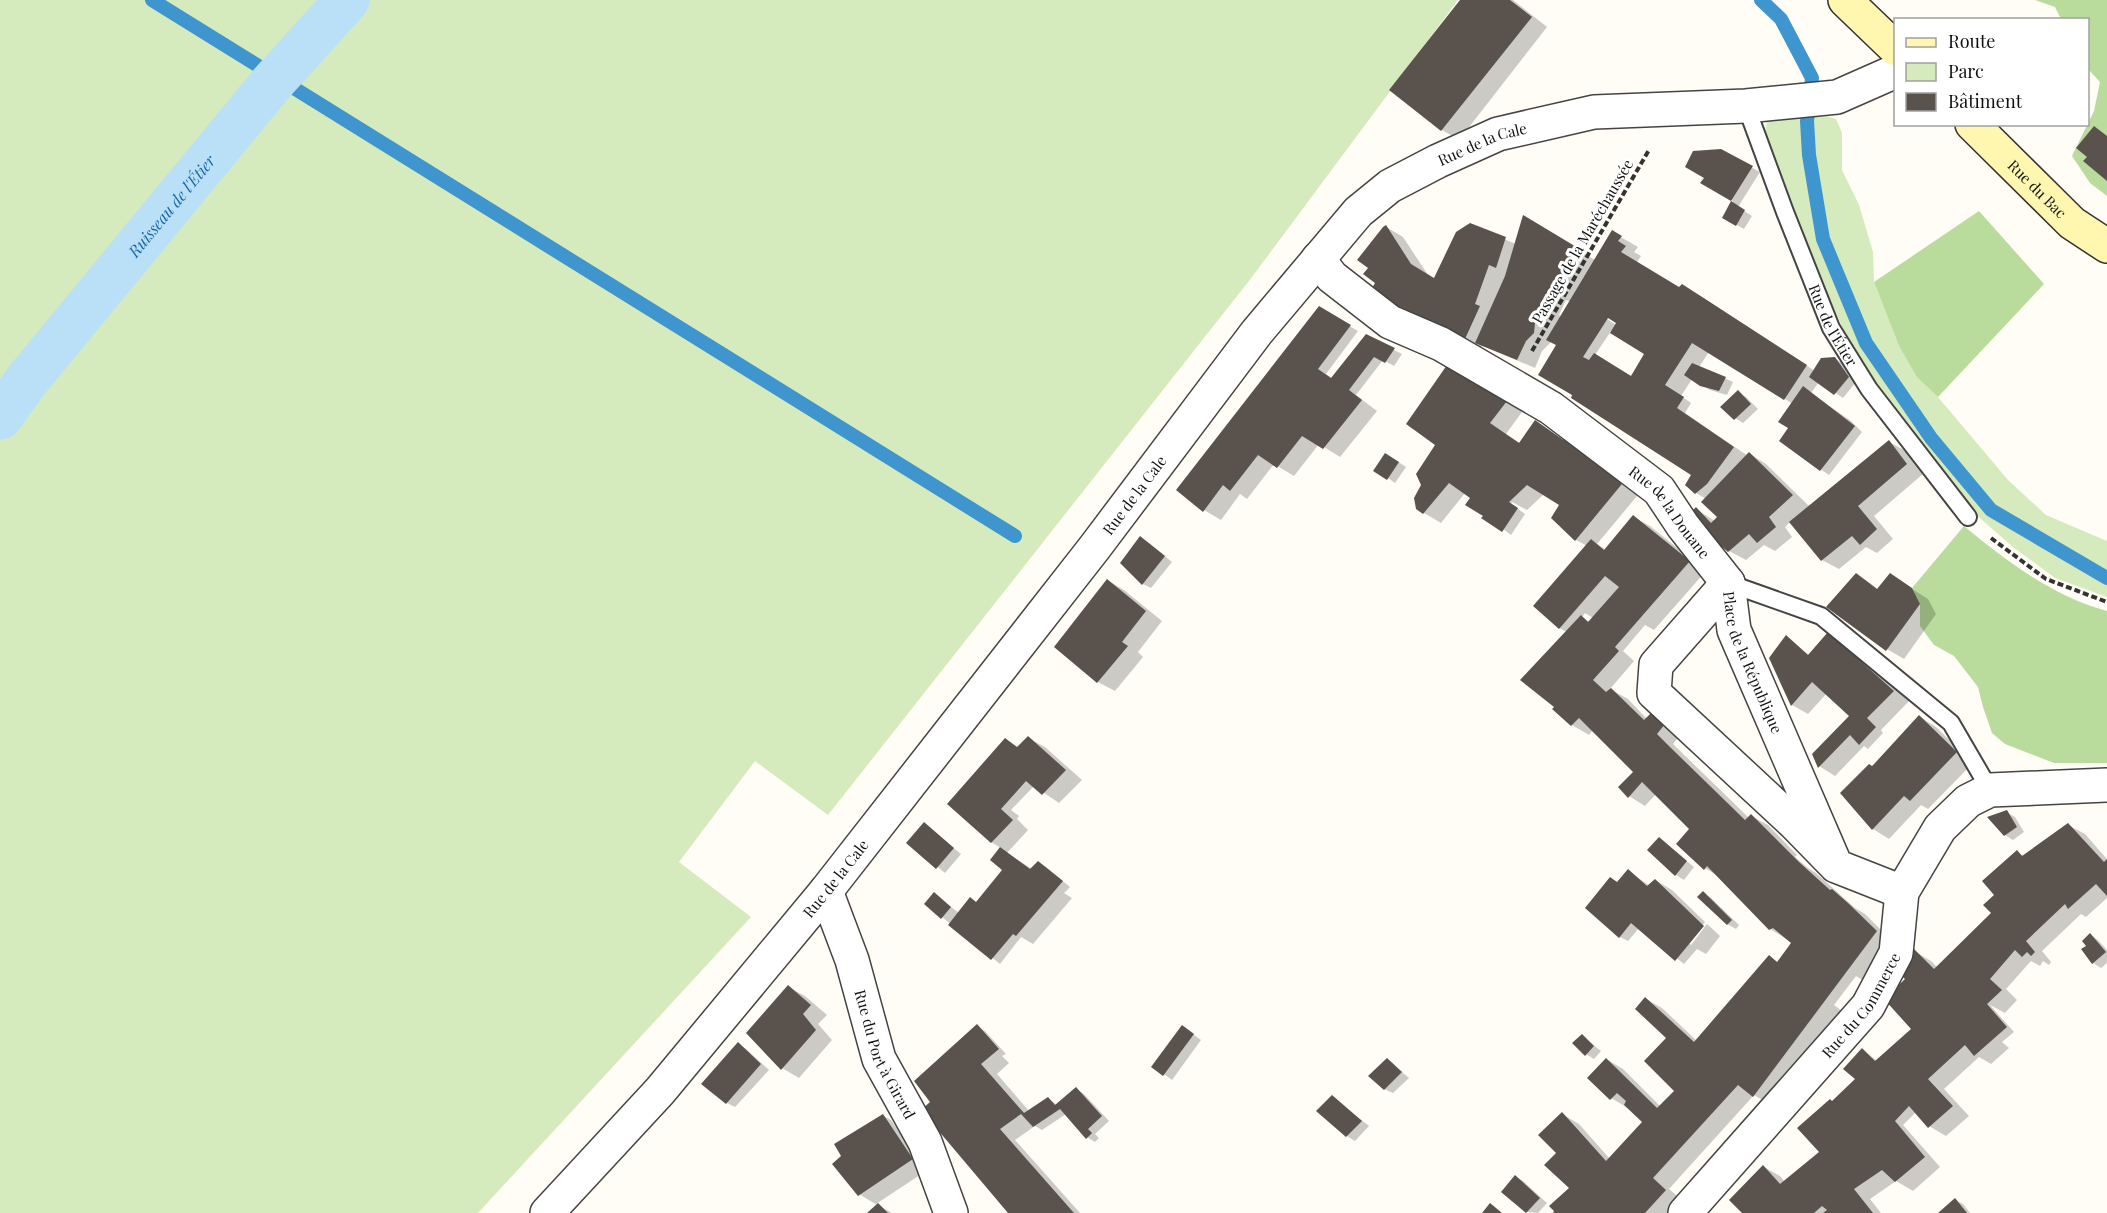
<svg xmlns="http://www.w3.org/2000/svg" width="2107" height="1213" viewBox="0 0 2107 1213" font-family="'Playfair Display',serif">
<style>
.green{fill:#d5ebbd}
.forest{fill:#b9dc9c}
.shadow{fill:#0003;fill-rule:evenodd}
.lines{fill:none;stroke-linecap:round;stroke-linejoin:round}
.stream{stroke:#3f96cf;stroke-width:14}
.canal{stroke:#b9e0f7;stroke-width:45}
.building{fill:#5a524d;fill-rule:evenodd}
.lane-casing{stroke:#444;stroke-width:20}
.street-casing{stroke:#444;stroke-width:36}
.secondary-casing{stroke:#333;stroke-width:36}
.path{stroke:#333;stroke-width:4;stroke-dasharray:6 3;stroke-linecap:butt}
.lane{stroke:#fff;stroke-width:16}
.street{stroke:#fff;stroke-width:33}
.secondary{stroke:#fff6b0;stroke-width:33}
.labels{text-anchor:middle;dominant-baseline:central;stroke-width:6;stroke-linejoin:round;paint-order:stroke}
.street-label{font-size:15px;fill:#111;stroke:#fff}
.water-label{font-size:16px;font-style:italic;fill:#1768a6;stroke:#fff}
</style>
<rect width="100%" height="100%" fill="#fffdf5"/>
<g class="green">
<polygon points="0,0 1458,0 1252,277 828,815 755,761 679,862 751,917 478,1213 0,1213"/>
<polygon points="1826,116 1836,119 1842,133 1842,170 1859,205 1873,252 1874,282 1899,346 1918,377 1938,397 2008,480 2046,515 2107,541 2107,597 2055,578 2013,547 1974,513 1888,404 1846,335 1829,298 1765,132 1767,122 1772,120"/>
</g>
<g class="forest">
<polygon points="2035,0 2107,0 2107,196 2090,183 2072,156 2094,111 2100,82 2088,69 2088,20 2061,19 2055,7"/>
<polygon points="1979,211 2044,284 1938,397 1917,377 1899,346 1874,282"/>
<path d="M1964,526C2006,561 2053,596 2107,611V763H2054L2005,744L1992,733L1983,707L1978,687L1954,656L1934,645L1920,626V604L1912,588Z"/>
</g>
<g class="shadow">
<polygon points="1462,0 1513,0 1547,27 1459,140 1442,130 1391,90"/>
<polygon points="1721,151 1760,172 1738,207 1752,216 1744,229 1724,218 1733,201 1702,183"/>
<path d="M1523,217L1595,260L1612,232L1638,247L1634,252L1641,256L1637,262L1680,289L1699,295L1815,371L1835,359L1844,364L1856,382L1843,398L1819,382L1811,393L1851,421L1862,432L1829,475L1801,456L1791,428L1793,404L1709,352L1699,367L1733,382L1727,395L1710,390L1692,379L1681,396L1691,403L1685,413L1748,456L1750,454L1766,464L1810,507L1889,442L1906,451L1923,474L1874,516L1893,539L1877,553L1866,547L1839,569L1822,560L1791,521L1785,527L1792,537L1775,551L1764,545L1746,560L1729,551L1696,509L1715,521L1719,517L1706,499L1696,493L1693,475L1558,345L1551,342L1542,351L1535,368L1483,346L1482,347L1404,311L1377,282L1386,227L1403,237L1428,275L1435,280L1470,225L1516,244ZM1566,300L1570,302L1561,317L1559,315ZM1589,307L1618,322L1616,325ZM1611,331L1646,354L1632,377L1595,355Z"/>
<polygon points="1319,308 1358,331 1326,374 1333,379 1366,336 1402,354 1394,366 1383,360 1356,395 1377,411 1340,457 1319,444 1294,476 1274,464 1247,499 1240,494 1221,520 1204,510"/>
<path d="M1467,374L1522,412L1506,434L1520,443L1535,422L1642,490L1597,544L1606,550L1633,517L1650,526L1706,571L1654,630L1645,625L1623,651L1634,661L1610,689L1628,699L1647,719L1653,713L1681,734L1673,744L1749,818L1751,816L1768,825L1797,855L1795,857L1808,868L1816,873L1855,908L1865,914L1893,942L1864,981L1856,976L1834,1005L1842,1011L1786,1085L1778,1080L1762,1100L1754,1095L1669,1189L1682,1200L1670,1213H1555L1571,1188L1558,1153L1562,1114L1579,1124L1610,1159L1644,1122L1628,1108L1611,1098L1606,1059L1623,1069L1660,1106L1676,1091L1669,1038L1646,999L1662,1008L1697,1041L1770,957L1779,963L1793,943L1770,929L1721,878L1705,868L1691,829L1656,794L1645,806L1629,796L1635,772L1593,730L1589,735L1572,725L1555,709L1567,632L1559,628L1587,546L1576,540L1553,517L1561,505L1544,494L1527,510L1512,502L1511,504L1525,514L1511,535L1485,515L1472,497L1465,493L1441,523L1424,513L1416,506L1437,445ZM1585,613L1593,618L1590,622L1582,617Z"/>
<polygon points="1738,392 1746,397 1758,409 1743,423 1735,418"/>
<polygon points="1394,459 1406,467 1395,483 1388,478"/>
<polygon points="1149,543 1172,562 1151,588 1143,584 1122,563"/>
<polygon points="1890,575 1928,599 1936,614 1904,659 1887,649 1864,579 1879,590"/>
<polygon points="1108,581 1124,590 1162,621 1138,652 1143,657 1115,691 1098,682"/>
<polygon points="1828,633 1845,643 1909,701 1881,730 1883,733 1868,749 1864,746 1835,776 1819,766 1852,716 1827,693 1808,714 1792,705 1786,636 1810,656"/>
<polygon points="1920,717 1936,727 1973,763 1928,809 1921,805 1889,839 1873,829 1842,793 1872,767"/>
<polygon points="1028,738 1045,747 1082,780 1059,803 1034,786 1011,810 1019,816 1017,819 1028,830 1007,853 1032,869 1038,862 1046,867 1070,887 1064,893 1072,898 1033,944 1021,937 1000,964 926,904 934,894 959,913 978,903 1004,870 992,860 1001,848 991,842 949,804 1005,740 1019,748"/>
<polygon points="2006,812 2015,817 2024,832 2013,840 2005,835 1990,817"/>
<polygon points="924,824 961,854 945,873 908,843"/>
<polygon points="2068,825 2085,834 2107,859 2107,898 2086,917 2081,914 2042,951 2051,962 2049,965 2043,961 2040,966 2031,961 2006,989 2017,1000 2005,1013 1990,1005 2014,1032 2002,1042 2009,1048 1991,1064 1979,1057 1944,1089 1969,1116 1946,1136 1929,1126 1917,1111 1903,1125 1940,1167 1913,1191 1896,1181 1870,1199 1881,1213 1744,1213 1764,1167 1780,1176 1785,1182 1821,1152 1833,1103 1856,1080 1862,1049 1877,1061 1913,1029 1907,979 1914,951 1931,961 1937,967 1994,913 1996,895 2017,852 2024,856"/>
<polygon points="1660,839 1694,867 1684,880 1676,875"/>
<polygon points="1628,871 1650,886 1655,880 1672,890 1705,922 1689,943 1691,945 1707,924 1720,936 1706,954 1697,949 1684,964 1639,928 1628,941 1620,937 1618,883"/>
<polygon points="1703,893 1711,898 1739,925 1736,929 1727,924"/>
<polygon points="2090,935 2098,940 2107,950 2107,963 2101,968 2093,963 2084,949 2089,946"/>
<polygon points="788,987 805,996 827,1015 818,1024 832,1040 799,1078 782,1068"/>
<polygon points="977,1026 985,1031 1006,1054 1002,1056 1009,1063 997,1074 1029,1111 1048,1098 1057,1105 1076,1089 1084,1094 1109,1121 1095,1134 1099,1138 1095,1142 1087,1137 1066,1114 1042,1130 1035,1126 1015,1140 1080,1213 1011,1213 933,1102"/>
<polygon points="1190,1032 1201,1040 1172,1080 1153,1066"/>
<polygon points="1582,1036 1601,1051 1594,1059 1586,1054"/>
<polygon points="738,1044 746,1049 769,1070 735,1107 727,1103"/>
<polygon points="1388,1060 1409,1078 1393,1093 1384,1089"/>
<polygon points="1332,1097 1369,1126 1355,1141 1347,1136"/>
<polygon points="883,1116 891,1120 898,1130 907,1135 929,1169 876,1204 892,1213 869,1213 877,1205 859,1194"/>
<polygon points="1515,1177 1523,1181 1547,1203 1538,1213 1527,1212"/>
<polygon points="1955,1200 1963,1204 1970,1213 1941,1213"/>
</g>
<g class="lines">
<g class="stream">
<polyline points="152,0 1015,536"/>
<polyline points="1761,0 1781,19 1812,78 1807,121 1809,155 1823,239 1866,343 1931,438 1991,510 2107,578"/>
</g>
<path class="canal" id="s1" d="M0,417L27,380L271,84L347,0"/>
</g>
<g class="building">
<polygon points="1460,0 1510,0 1532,17 1441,131 1389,90"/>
<polygon points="2094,126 2107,136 2107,181 2083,161 2087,157 2076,148"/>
<polygon points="1721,149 1753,166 1731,201 1700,183 1704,178 1685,167 1693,151"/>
<polygon points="1731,201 1745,210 1736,226 1722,218"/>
<polygon points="1523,215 1583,251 1557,294 1549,292 1535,323 1534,333 1526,341 1517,360 1475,343 1505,276"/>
<polygon points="1470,223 1506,237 1496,268 1489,265 1475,304 1480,306 1465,339 1428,320 1426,323 1386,302 1371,290 1375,283 1363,274 1368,268 1357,260 1383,227 1386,225 1411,264 1434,278 1456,232"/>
<path d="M1612,230L1622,236L1618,241L1626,246L1621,252L1679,287L1682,284L1807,365L1784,400L1692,343L1665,385L1684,397L1677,408L1734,447L1707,484L1695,494L1685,485L1691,475L1571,398L1572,395L1538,375L1556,345L1546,340ZM1608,318L1616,323L1610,333L1644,354L1631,376L1594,353L1589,360L1583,357Z"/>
<polygon points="1319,306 1351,325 1318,369 1331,378 1366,334 1395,348 1385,363 1374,357 1349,390 1362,400 1323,449 1302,436 1277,468 1258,455 1230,491 1223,485 1203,512 1176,490"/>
<polygon points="1835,357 1849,377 1834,395 1809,377 1821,358"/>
<polygon points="1692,363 1726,377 1719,391 1700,386 1684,375"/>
<polygon points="1447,365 1507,401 1490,423 1519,443 1535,420 1562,439 1585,451 1626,479 1575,541 1551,518 1559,505 1527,485 1509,502 1518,508 1502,532 1481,518 1483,516 1465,505 1470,498 1449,483 1423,514 1416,509 1414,498 1421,485 1416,474 1435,445 1406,424"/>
<polygon points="1803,386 1855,426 1820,471 1779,441 1788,428 1778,422"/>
<polygon points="1738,390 1751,404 1734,420 1720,407"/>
<polygon points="1889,440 1907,464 1858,506 1877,529 1860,545 1852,536 1821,561 1789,522"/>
<polygon points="1749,452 1793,495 1769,517 1776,527 1757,543 1749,534 1728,552 1687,516 1696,507 1711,523 1717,517 1701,502"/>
<polygon points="1385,453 1399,462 1387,480 1373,471"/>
<polygon points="1633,515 1690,561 1615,647 1619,651 1593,680 1606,692 1611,688 1644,720 1653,711 1665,724 1657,734 1672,749 1745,820 1751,814 1799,862 1830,890 1832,889 1848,903 1877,931 1753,1097 1738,1085 1653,1178 1666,1190 1645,1213 1553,1213 1554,1211 1549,1206 1569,1188 1544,1165 1556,1153 1538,1135 1562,1112 1606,1161 1642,1122 1624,1105 1626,1101 1617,1093 1610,1100 1587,1078 1606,1058 1657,1108 1674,1091 1644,1061 1666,1038 1635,1009 1645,997 1694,1042 1769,955 1777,962 1791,943 1773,928 1769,930 1707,866 1704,870 1676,844 1689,829 1642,782 1628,798 1618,787 1633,772 1579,718 1571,726 1552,709 1554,707 1520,680 1581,615 1588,622 1619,587 1605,576 1559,629 1533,606 1591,539 1604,550"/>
<polygon points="1140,536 1165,556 1142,585 1120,563"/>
<polygon points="1856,573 1877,589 1890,573 1912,588 1920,604 1886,651 1826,607"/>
<polygon points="1107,579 1146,611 1122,642 1128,646 1097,683 1054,647"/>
<polygon points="1828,632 1894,691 1867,718 1876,727 1859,745 1850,735 1818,768 1812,754 1849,716 1812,682 1791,706 1769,658 1786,635 1808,655"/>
<polygon points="1919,715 1957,752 1910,801 1904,796 1872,830 1840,793 1869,764 1872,766 1875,763"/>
<polygon points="1028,736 1066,770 1042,795 1026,781 1001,809 1013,820 991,843 947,804 1005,738 1017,747"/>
<polygon points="2007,810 2017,827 2004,836 1987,817"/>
<polygon points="924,822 954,848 936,869 906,843"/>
<polygon points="2068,823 2104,862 2107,859 2107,896 2096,884 2068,909 2065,904 2026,941 2035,952 2031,956 2027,952 2022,957 2015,950 1990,979 2002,990 1987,1004 2007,1027 1974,1056 1965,1045 1928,1079 1953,1106 1928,1128 1909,1106 1895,1121 1925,1157 1895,1182 1882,1170 1854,1189 1873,1213 1823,1213 1827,1210 1822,1206 1814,1213 1742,1213 1729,1200 1763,1165 1780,1184 1819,1152 1797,1128 1830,1099 1832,1101 1855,1079 1843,1069 1862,1048 1875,1061 1911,1029 1884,999 1905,979 1895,970 1914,949 1934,969 1991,913 1983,905 1994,895 1982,881 2017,850 2022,856"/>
<polygon points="1659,837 1687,861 1675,876 1647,850"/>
<polygon points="1000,847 1030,869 1038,861 1063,881 1016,936 1013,934 991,960 948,925 970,897 976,902 1002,870 990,860"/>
<polygon points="1628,869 1647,886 1655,879 1704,926 1675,961 1631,923 1619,938 1585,908 1610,877 1617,882"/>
<polygon points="1703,891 1732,920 1727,925 1697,897"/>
<polygon points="934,892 951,907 941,919 924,904"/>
<polygon points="2090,933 2106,952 2092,964 2081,949 2086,946 2082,941"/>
<polygon points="788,985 811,1005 803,1014 816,1030 781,1070 746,1033"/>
<polygon points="977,1024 999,1049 981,1064 1024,1113 1048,1097 1055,1105 1076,1087 1102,1116 1088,1129 1092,1133 1086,1139 1060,1109 1033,1127 1021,1114 1000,1129 1074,1213 1008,1213 921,1110 930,1102 914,1081"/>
<polygon points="1182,1025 1194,1034 1163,1076 1151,1067"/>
<polygon points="1582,1034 1594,1046 1585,1056 1572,1043"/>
<polygon points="738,1042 761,1064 726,1104 701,1084"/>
<polygon points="1387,1058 1402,1072 1384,1090 1368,1076"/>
<polygon points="1332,1095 1362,1121 1346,1137 1316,1111"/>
<polygon points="883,1114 913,1159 858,1196 832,1164 841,1156 834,1144"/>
<polygon points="1515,1175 1540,1198 1526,1213 1501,1192"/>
<polygon points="1955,1198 1967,1213 1938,1213"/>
<polygon points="878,1203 888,1213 867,1213"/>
<polygon points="1490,1203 1502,1213 1482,1213"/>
</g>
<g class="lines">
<g class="lane-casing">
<g id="lane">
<path id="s2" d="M1746,106L1785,212L1831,328L1869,389L1968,517"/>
<polyline points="1728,583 1821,616 1951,723 1990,790"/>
</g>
</g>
<g class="street-casing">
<g id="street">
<path id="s3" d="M1318,259L1332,277L1390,322L1441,344L1551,408L1659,490L1683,526L1728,583"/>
<path id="s4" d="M1836,866L1794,823L1654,693L1656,665L1728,583L1734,630L1836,866L1902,892"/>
<path id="s5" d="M826,891L852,960L879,1059L925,1142L951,1213"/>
<path id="s6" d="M547,1213L660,1091L826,891L1095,547L1257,332L1358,212L1390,186L1438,161L1498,134L1594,112L1746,106L1837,97L1896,71"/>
<path id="s7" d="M1685,1213L1868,1006L1896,953L1902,892L1940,828L1968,801L1990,790L2107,785"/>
</g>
</g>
<g class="secondary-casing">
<g id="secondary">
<polyline points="1845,0 1896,49"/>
<path id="s8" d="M1972,124L2072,223L2107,246"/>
</g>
</g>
<g class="path">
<polyline points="1532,351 1649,150"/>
<polyline points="1991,538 2046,579 2107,602"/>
</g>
<use href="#lane" class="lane"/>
<use href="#street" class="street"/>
<use href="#secondary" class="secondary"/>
</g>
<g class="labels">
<g class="street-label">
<text stroke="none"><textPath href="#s6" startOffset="1432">Rue de la Cale</textPath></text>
<text stroke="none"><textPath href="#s8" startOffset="92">Rue du Bac</textPath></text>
<text transform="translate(1582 241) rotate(-60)">Passage de la Maréchaussée</text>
<text stroke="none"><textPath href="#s2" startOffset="236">Rue de l'Étier</textPath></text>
<text stroke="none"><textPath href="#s6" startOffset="928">Rue de la Cale</textPath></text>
<text stroke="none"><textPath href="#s3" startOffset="438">Rue de la Douane</textPath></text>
<text stroke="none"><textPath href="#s4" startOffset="472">Place de la République</textPath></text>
<text stroke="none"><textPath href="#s6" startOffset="442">Rue de la Cale</textPath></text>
<text stroke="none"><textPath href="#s7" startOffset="273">Rue du Commerce</textPath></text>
<text stroke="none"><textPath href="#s5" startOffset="174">Rue du Port à Girard</textPath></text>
</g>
<g class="water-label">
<text stroke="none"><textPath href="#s1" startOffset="272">Ruisseau de l'Étier</textPath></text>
</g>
</g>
<rect x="1894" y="18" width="195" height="108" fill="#ffffff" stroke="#a0a0a0" stroke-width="1.5"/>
<rect x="1906" y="38" width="30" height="9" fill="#fff6b0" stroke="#a0a0a0" stroke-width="1.5"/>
<text x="1948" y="48" font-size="18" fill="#111111">Route</text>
<rect x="1906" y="63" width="30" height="18" fill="#d5ebbd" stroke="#a0a0a0" stroke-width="1.5"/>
<text x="1948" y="78" font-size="18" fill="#111111">Parc</text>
<rect x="1906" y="93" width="30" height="18" fill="#5a524d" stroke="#a0a0a0" stroke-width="1.5"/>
<text x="1948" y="108" font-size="18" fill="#111111">Bâtiment</text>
</svg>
